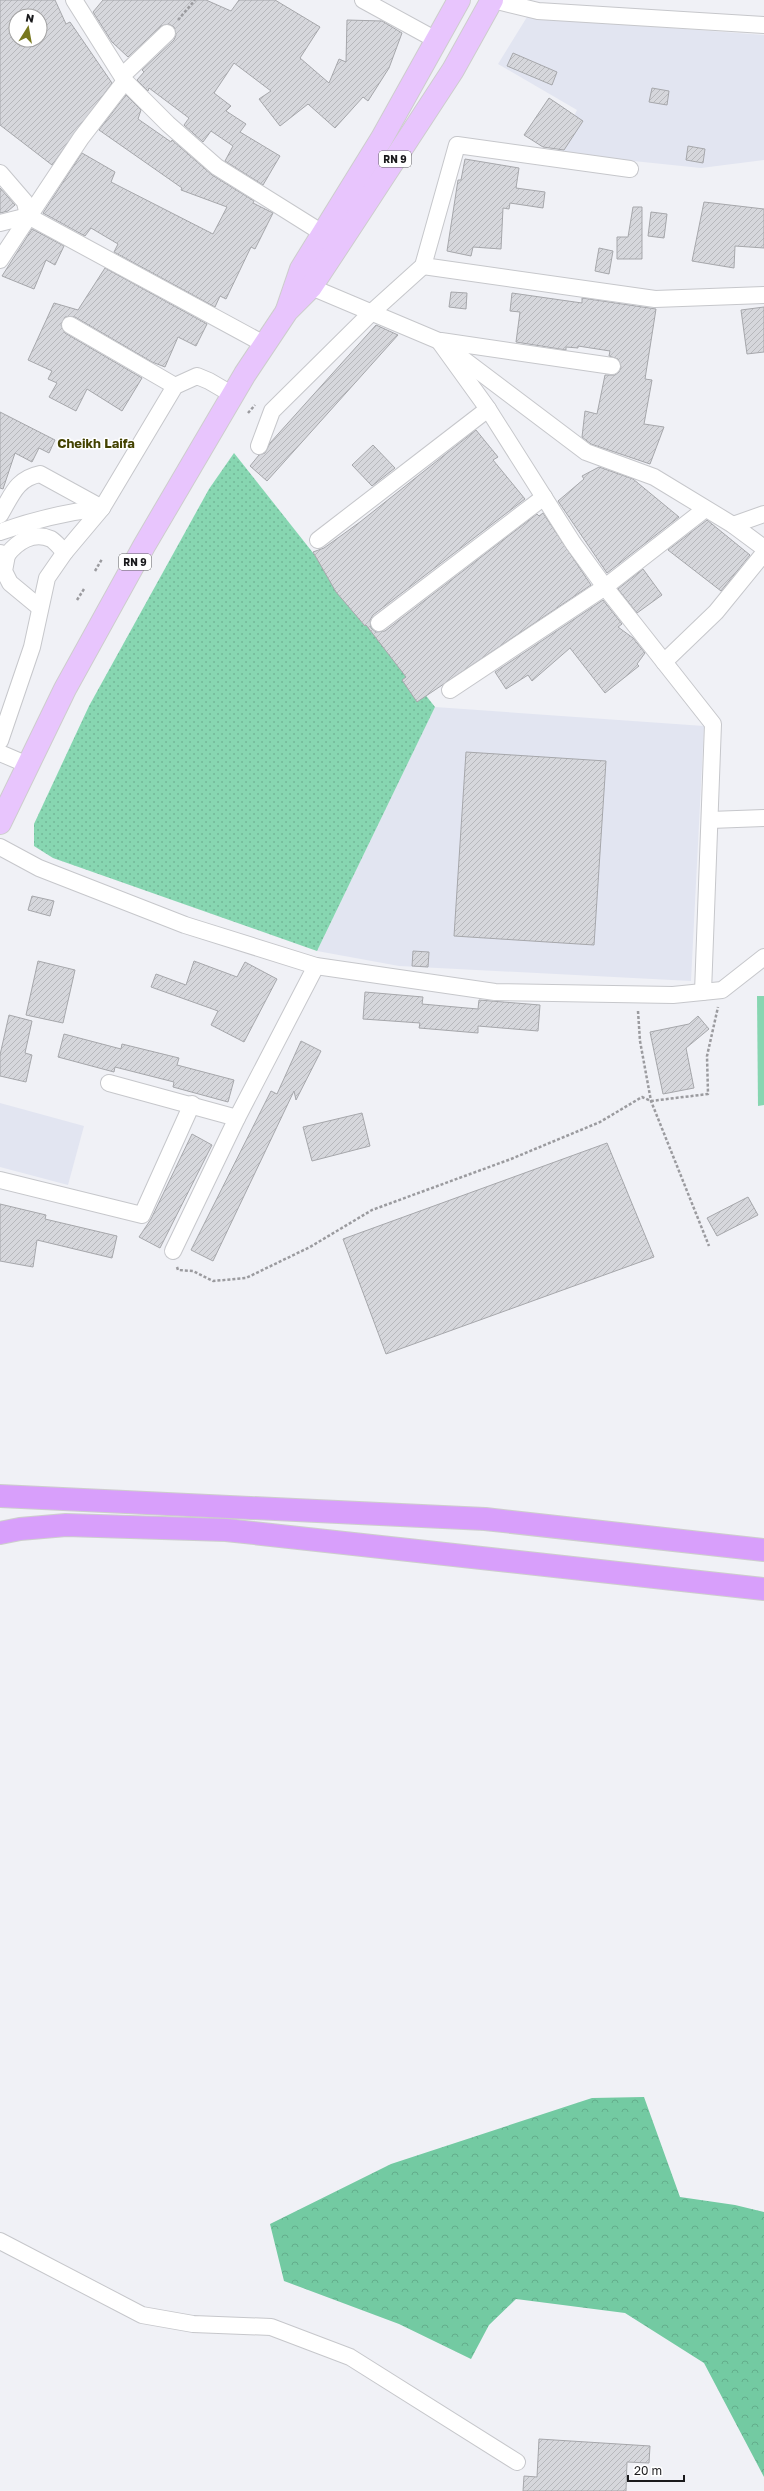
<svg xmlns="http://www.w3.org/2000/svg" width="764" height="2491" viewBox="0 0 764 2491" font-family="'Golos Text',sans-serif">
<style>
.built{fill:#e2e5f1}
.grass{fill:url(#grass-dots)}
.forest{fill:url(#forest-crowns)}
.pitch{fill:#87d6b1}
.building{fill:url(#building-hatch);stroke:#a6a7ab;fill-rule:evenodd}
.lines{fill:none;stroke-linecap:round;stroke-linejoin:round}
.street-casing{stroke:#c6c7cb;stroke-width:18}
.primary-casing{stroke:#cdcdcd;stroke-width:24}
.highway-casing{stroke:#cdcdcd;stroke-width:24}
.path{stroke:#9b9b9f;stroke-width:2.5;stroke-dasharray:3 2;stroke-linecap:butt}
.street{stroke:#fff;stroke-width:16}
.primary{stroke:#e8c5fd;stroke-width:22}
.highway{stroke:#d89ffb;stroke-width:22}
.labels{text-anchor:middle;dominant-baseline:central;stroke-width:3;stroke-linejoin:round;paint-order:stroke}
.shield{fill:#fff;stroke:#5f5f60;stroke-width:1}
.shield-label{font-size:10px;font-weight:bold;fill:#1a1a1c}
.quarter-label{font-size:13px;font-weight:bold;fill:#434200;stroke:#fff}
</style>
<defs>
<pattern id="grass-dots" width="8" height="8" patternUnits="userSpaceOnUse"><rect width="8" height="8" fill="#87d6b1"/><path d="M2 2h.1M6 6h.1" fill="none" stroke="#74b798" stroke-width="1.8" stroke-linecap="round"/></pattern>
<pattern id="forest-crowns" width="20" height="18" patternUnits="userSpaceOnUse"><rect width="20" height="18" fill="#73caa2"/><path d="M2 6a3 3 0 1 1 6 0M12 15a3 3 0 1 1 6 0" fill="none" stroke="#63ad8b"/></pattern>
<pattern id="building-hatch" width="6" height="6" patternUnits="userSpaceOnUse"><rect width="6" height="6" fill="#d6d7dc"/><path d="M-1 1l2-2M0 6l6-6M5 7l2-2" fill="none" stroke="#b7b8bc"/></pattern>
</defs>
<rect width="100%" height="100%" fill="#f0f1f6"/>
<g class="built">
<polygon points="527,17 764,35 764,160 701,168 556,153 577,110 498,64"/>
<polygon points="435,707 704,726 691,981 399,966 317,951"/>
<polygon points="0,1103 84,1126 68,1185 0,1167"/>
</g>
<polygon class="grass" points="234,453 435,707 317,951 53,858 34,846 34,824 89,706 209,489"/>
<polygon class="forest" points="644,2097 680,2197 735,2205 764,2212 764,2477 704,2363 625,2313 516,2299 489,2325 471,2359 399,2324 284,2281 270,2224 391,2164 592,2098"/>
<polygon class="pitch" points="757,996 764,996 764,1105 758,1106"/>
<g class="building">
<path d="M0,0H55L66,24L70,22L112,83L52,165L0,125ZM16,16H40V40H16Z"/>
<polygon points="103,0 206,0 231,11 239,0 275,0 320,27 300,58 329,83 339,59 346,62 347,20 382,21 402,33 389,68 368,101 363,97 335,128 308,104 280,126 259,99 271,91 234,63 214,93 231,106 226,111 246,124 240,132 280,156 263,185 225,161 233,146 211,131 203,142 184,125 189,118 149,88 148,91 137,80 144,72 142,70 174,40 176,35 174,27 169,24 161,26 128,57 112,42 93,12"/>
<polygon points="513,53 557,72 552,85 507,66"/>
<polygon points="652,88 669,91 667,105 649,102"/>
<polygon points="126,95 141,110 138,119 171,142 172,140 212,175 254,201 253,203 273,213 255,249 251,247 226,299 220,296 215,307 114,252 118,244 91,228 85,236 43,213 82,153 115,172 111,182 213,234 227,207 181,190 182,188 99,130"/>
<polygon points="549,98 583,121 564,150 543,147 524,135"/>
<polygon points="688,146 705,149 703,163 686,160"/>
<polygon points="465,159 519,168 516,188 545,192 543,208 510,203 509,209 503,208 501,249 473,247 471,256 447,251 458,180 461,180"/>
<polygon points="0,188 15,205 8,211 0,213"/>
<polygon points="704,202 764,209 764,248 735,246 734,268 692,261"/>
<polygon points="633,207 642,207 642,259 617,259 617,237 628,237"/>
<polygon points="651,212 667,214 664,238 648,236"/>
<polygon points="32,229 64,246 55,265 46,260 34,289 2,276"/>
<polygon points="599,248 613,251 609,274 595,271"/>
<polygon points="105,268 207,324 196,346 178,337 165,367 152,362 75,317 65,317 61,325 65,333 142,378 122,411 87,389 76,411 49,397 57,383 48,379 52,371 28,360 54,303 78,310"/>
<polygon points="451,292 467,293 466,309 449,307"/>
<polygon points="512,293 582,303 582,298 656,309 645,379 652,380 644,424 664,427 650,464 591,444 582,437 585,411 597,414 605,375 615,375 619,372 621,367 618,359 609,356 610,351 578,346 578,348 566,347 566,350 516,342 520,312 510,311"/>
<polygon points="764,307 764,352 747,354 741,310"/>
<polygon points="376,325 398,335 267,481 250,466 259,455 265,453 270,443"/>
<polygon points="0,412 55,440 49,453 39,448 32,462 15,453 3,489 0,488"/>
<polygon points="476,430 498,457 493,460 525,499 373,615 370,620 371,628 376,632 385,631 537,514 539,516 543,513 591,585 417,702 402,680 406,677 366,625 365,626 336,592 313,552 324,548 360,522"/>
<polygon points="373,445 395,468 372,486 352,465"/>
<polygon points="599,467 633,479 679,517 607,573 558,501 584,479 582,476"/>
<polygon points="707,520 750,555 721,591 668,550"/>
<polygon points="643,569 662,595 637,613 618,589"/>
<polygon points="603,600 622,624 618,627 633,638 645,653 637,664 639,666 605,693 570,648 532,681 528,675 506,689 495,672"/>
<polygon points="466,752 606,761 594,945 454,936"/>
<polygon points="32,896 54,901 50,916 28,910"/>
<polygon points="413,951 429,952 428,967 412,966"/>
<polygon points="38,961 75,970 63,1023 26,1015"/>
<polygon points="194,961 237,977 245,962 277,979 244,1042 211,1025 218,1011 151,987 156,974 186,985"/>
<polygon points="365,992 423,997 422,1004 478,1009 479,1000 540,1005 538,1031 478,1026 478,1033 419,1028 420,1023 363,1019"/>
<polygon points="9,1015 32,1021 25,1053 32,1055 26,1082 0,1076 0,1055"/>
<polygon points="698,1016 709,1029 686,1048 694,1088 663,1094 650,1032 689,1024"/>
<polygon points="64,1034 121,1049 122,1044 179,1058 177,1065 234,1080 228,1102 173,1087 174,1082 115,1067 114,1072 58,1057"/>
<polygon points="301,1041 321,1051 296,1100 294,1091 213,1261 191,1250 271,1091 277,1094"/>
<polygon points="362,1113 370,1146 312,1161 303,1127"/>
<polygon points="192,1134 212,1145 160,1248 139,1237 151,1219"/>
<polygon points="607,1143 654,1257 386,1354 343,1239"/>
<polygon points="748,1197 758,1215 717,1236 707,1218"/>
<polygon points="0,1204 46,1215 45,1219 117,1236 112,1258 37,1240 33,1267 0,1261"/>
<polygon points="539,2439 650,2446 649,2463 627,2462 626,2491 523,2491 524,2476 537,2477"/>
</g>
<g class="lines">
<g class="street-casing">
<g id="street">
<polyline points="74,0 125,81 168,124 217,167 324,234"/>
<polyline points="363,0 438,41"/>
<polyline points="493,0 538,11 764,25"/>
<polyline points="123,75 167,33"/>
<polyline points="0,173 25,202 28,216"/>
<polyline points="0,223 28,216 264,344"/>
<polyline points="0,260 81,138 125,81"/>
<polyline points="423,266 655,299 764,295"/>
<polyline points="311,287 439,341 586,452 654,477 733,525 764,548"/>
<polyline points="70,325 175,386"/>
<polyline points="439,341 488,409 573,543 605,587 713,724 703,992"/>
<polyline points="441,341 612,366"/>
<polyline points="259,446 272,411 372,312 423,266 457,145 630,169"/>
<path d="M0,515C12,495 16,479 40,474L102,508"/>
<polyline points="733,525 764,514"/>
<path d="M0,532C33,520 67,512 102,508"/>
<polyline points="318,540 488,409"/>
<path d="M0,553L7,555C17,542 33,531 51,539C56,542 61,549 65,552"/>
<polyline points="7,555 4,571 10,583 39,607"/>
<polyline points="379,623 544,497"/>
<polyline points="664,662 716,612 764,553"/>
<polyline points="450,690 605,587 704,510"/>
<polyline points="0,741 32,647 47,578 65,552 102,508 175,386 197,376 209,381 233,395"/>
<polyline points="0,753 28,765"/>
<polyline points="710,820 764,818"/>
<polyline points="0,847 39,868 185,925 316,966 495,992 673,995 722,990 764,957"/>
<polyline points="109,1083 237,1118 316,966"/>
<polyline points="0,1180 142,1215 192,1104"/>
<polyline points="173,1251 237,1118"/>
<polyline points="0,2241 142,2315 193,2324 271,2327 350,2357 517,2462"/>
</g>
</g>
<g class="primary-casing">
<g id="primary">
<polyline points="287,310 301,269 382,138 459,0"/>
<polyline points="0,823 65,689 144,546 245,374 287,311 311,287 359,214 453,70 492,0"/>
</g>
</g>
<g class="highway-casing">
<g id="highway">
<polyline points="0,1496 485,1519 764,1550"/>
<polyline points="0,1533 20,1529 66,1525 226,1530 764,1589"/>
</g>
</g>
<g class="path">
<polyline points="178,20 195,0"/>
<polyline points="248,413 255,405"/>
<polyline points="95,571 102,559"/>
<polyline points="77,600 84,589"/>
<polyline points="638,1011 640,1041 651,1101 709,1246"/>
<polyline points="177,1267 178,1270 193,1271 213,1281 246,1278 310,1247 372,1210 511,1159 600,1122 642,1097 651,1101 708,1094 707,1056 718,1007"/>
</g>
<use href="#street" class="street"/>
<use href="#primary" class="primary"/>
<use href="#highway" class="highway"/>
</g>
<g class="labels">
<g class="shield">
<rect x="379" y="151" width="32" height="16" rx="3"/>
<rect x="119" y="554" width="32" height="16" rx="3"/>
</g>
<g class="shield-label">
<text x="395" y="159">RN 9</text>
<text x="135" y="562">RN 9</text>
</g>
<g class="quarter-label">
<text x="96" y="443">Cheikh Laifa</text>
</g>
</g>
<g transform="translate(28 28) rotate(11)"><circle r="19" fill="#ffffff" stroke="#a3a3a4"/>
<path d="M0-3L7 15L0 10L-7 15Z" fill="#78781e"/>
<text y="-6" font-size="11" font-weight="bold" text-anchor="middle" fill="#1a1a1c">N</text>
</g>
<path d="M628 2475v6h56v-6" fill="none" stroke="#1a1a1c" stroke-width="2"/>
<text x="634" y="2475" font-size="12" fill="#1a1a1c" stroke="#ffffff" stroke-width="3" paint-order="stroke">20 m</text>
</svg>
